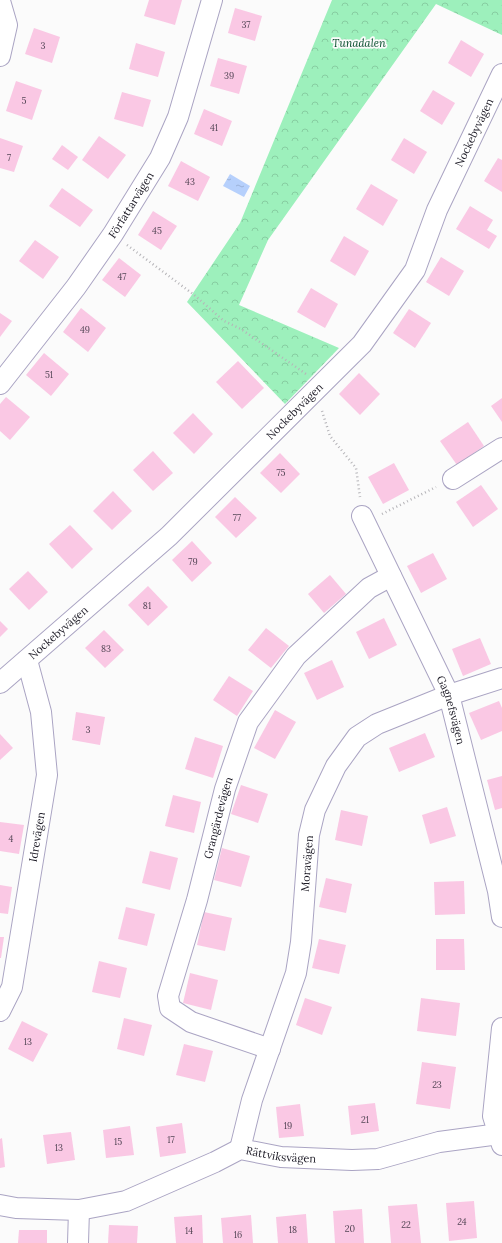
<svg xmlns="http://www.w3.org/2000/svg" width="502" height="1243" viewBox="0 0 502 1243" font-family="Lora,serif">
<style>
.forest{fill:url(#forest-crowns)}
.water{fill:url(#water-ripples)}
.building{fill:#fac8e4}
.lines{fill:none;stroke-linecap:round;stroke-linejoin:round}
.street-casing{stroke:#aaa4c3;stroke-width:22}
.path{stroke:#b5b4b8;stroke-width:2.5;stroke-dasharray:1 3;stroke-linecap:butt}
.street{stroke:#fff;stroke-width:20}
.labels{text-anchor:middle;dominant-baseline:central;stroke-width:3.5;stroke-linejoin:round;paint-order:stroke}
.number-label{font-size:9px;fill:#544656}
.park-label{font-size:11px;font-style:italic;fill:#064d2c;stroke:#fbfbfb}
.street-label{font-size:11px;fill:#1d1b26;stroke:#fbfbfb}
</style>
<defs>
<pattern id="forest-crowns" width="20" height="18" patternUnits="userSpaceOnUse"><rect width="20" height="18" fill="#9df0bc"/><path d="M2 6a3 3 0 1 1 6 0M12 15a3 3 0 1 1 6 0" fill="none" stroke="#87cda1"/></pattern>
<pattern id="water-ripples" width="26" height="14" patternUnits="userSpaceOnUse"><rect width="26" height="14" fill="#b6d0fc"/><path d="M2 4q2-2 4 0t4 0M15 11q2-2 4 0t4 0" fill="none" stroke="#9cb2d8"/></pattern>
</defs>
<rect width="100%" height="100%" fill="#fbfbfb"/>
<polygon class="forest" points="332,0 502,0 502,35 436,4 268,240 239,305 339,348 285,404 187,302 240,223"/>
<polygon class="water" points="230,174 250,186 244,197 223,186"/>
<g class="building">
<polygon points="149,0 182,0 175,25 144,16"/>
<polygon points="235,8 262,16 255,41 228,33"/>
<polygon points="34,28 60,37 52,63 25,54"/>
<polygon points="461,40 484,54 471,77 448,63"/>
<polygon points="136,43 165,52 158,77 129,69"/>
<polygon points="218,58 247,66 239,94 210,86"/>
<polygon points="16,81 42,90 32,120 6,111"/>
<polygon points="433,90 455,103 442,125 420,111"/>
<polygon points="122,92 151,100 143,127 114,119"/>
<polygon points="204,109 232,121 222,146 194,134"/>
<polygon points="99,136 126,155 108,179 82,160"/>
<polygon points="0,138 23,146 14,172 0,168"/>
<polygon points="404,138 427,152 414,174 391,160"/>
<polygon points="62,145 78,157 68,170 52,159"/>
<polygon points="498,158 502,160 502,192 484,181"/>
<polygon points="181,161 210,177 198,201 168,186"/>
<polygon points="371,184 398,200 383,226 356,209"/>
<polygon points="62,188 93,210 80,227 49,206"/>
<polygon points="470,206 493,220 487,230 497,236 489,249 456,229"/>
<polygon points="153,211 177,226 161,250 138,235"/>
<polygon points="344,236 369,251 355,276 330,261"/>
<polygon points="35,240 59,257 43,279 19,261"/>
<polygon points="441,257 464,271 449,296 426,282"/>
<polygon points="119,258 141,275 125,297 102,280"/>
<polygon points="311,288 338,304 325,328 297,312"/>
<polygon points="81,308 106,328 88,352 63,332"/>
<polygon points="409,309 431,323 415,348 393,333"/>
<polygon points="0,313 12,321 0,337"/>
<polygon points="44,353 69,374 51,396 26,375"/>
<polygon points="238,361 264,388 242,409 216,382"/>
<polygon points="359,373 380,394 360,415 339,394"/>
<polygon points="6,397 30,417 10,440 0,431 0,404"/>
<polygon points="502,398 502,422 491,406"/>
<polygon points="193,413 213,434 194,454 173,433"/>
<polygon points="468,422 484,446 457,465 440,441"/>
<polygon points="153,451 173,473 153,491 133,470"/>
<polygon points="280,453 300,474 281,493 260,473"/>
<polygon points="394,463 409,490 383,504 368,477"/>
<polygon points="481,485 498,509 473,527 456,502"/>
<polygon points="113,491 132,511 112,530 93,511"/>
<polygon points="235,497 257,518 236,538 215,517"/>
<polygon points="70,525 93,549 72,569 49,544"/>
<polygon points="192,541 212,563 192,582 172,560"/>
<polygon points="433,553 447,579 421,593 407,566"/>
<polygon points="28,571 48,592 29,610 9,589"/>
<polygon points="330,575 346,594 324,613 308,594"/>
<polygon points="148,586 168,607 148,626 128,605"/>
<polygon points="384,618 397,645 369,659 356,632"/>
<polygon points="0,621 8,629 0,637"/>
<polygon points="266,628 289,646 271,668 248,650"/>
<polygon points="104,630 124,650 105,668 85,648"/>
<polygon points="480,638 491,664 463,676 452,649"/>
<polygon points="332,660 344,687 317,700 304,673"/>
<polygon points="229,676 253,691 237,716 213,700"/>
<polygon points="499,701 502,708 502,731 481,740 469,713"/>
<polygon points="275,710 296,722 275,759 254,748"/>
<polygon points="76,712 105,717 100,745 72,740"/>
<polygon points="425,733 435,757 399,772 389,748"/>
<polygon points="0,734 13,748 0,760"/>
<polygon points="195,737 223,746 213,778 185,769"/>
<polygon points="502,776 502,808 495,810 487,780"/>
<polygon points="241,785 268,794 258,823 231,814"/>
<polygon points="173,795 201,802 194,833 165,826"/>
<polygon points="447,807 456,836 430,844 422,815"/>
<polygon points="341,810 368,816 362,846 335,840"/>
<polygon points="0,822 24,825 19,854 0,851"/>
<polygon points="222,848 250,856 241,887 214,880"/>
<polygon points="150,851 178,858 170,890 142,883"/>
<polygon points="326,878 352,884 346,913 319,907"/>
<polygon points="464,881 465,914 435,915 434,882"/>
<polygon points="0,885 12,887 8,914 0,913"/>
<polygon points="126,907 155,914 147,946 118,939"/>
<polygon points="204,912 232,918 225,951 197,945"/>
<polygon points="0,937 4,937 1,958 0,958"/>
<polygon points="319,939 346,945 339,974 312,968"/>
<polygon points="436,939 464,939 465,970 436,970"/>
<polygon points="99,961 127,968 120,998 92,992"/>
<polygon points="190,973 218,980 211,1010 183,1003"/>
<polygon points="305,998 332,1007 322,1035 296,1025"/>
<polygon points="421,998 460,1003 456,1036 417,1031"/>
<polygon points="124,1018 152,1025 144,1056 117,1049"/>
<polygon points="22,1021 48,1034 33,1062 8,1049"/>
<polygon points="184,1044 213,1051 205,1082 176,1075"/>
<polygon points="422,1062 456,1067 450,1109 416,1104"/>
<polygon points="375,1103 379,1131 351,1135 348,1106"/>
<polygon points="300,1104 304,1136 279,1138 276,1107"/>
<polygon points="182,1123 186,1153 160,1157 156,1127"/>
<polygon points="130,1126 134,1155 106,1158 103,1130"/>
<polygon points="71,1132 75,1160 47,1164 43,1135"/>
<polygon points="2,1138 5,1167 0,1168 0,1139"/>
<polygon points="474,1201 477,1238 449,1241 446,1203"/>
<polygon points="417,1204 421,1243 391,1243 388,1206"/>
<polygon points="362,1209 364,1243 335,1243 333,1211"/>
<polygon points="306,1214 308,1243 278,1243 276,1217"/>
<polygon points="202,1215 203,1243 176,1243 174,1217"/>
<polygon points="251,1215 253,1243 223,1243 221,1218"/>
<polygon points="109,1225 138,1226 137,1243 108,1243"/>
<polygon points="19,1230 47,1230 47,1243 18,1243"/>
</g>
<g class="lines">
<g class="street-casing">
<g id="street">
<polyline points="0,1 7,25 0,56"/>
<path id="s1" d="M0,384L76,287L113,234L160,158L178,117L212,0"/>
<polyline points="453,479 502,448"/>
<path id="s2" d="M362,516L449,695L498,891L502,917"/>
<path id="s3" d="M0,683L169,536L362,344L415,270L437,210L502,74"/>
<path id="s4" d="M0,1011L12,987L47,775L41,712L27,660"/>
<polyline points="502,1028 493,1116 502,1145"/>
<path id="s5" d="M270,1049L191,1022L170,1008L168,996L197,900L225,789L248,722L296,656L369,588L391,576"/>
<path id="s6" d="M240,1149L252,1100L296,973L301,942L309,835L315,810L336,766L357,737L377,724L449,695L502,678"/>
<path id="s7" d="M0,1205L16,1208L79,1210L126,1201L215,1162L240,1149L281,1157L352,1160L378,1159L439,1142L499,1134L502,1135"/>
<polyline points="78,1243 79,1210"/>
</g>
</g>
<g class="path">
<polyline points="127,245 193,294 224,321 241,329 306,374"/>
<polyline points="322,411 330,436 356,468 360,497"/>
<polyline points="382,514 436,487"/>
</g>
<use href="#street" class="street"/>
</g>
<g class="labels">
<g class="number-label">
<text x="246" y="24">37</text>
<text x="43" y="45">3</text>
<text x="229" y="75">39</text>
<text x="24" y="100">5</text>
<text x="214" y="127">41</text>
<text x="9" y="157">7</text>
<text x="190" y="181">43</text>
<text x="157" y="230">45</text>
<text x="122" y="276">47</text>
<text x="85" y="329">49</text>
<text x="49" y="374">51</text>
<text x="281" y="472">75</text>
<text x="237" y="517">77</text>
<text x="193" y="561">79</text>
<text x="147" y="605">81</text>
<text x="106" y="648">83</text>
<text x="88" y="729">3</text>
<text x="11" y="838">4</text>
<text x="28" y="1041">13</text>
<text x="437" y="1084">23</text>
<text x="365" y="1119">21</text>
<text x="288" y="1125">19</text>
<text x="171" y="1139">17</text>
<text x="118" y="1141">15</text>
<text x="59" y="1147">13</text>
<text x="462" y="1221">24</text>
<text x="406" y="1224">22</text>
<text x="350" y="1228">20</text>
<text x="293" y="1229">18</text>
<text x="189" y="1230">14</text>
<text x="238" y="1234">16</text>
</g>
<g class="park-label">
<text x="359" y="43">Tunadalen</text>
</g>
<g class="street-label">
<text stroke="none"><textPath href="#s3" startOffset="737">Nockebyvägen</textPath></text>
<text stroke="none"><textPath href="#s1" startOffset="222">Författarvägen</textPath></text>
<text stroke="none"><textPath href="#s3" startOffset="401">Nockebyvägen</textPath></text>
<text stroke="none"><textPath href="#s3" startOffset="77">Nockebyvägen</textPath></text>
<text stroke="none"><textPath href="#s2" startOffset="214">Gagnefsvägen</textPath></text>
<text stroke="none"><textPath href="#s5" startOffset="306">Grangärdevägen</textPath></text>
<text stroke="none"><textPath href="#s4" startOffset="179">Idrevägen</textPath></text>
<text stroke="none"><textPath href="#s6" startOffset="295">Moravägen</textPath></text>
<text stroke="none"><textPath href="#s7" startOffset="294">Rättviksvägen</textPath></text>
</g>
</g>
</svg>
